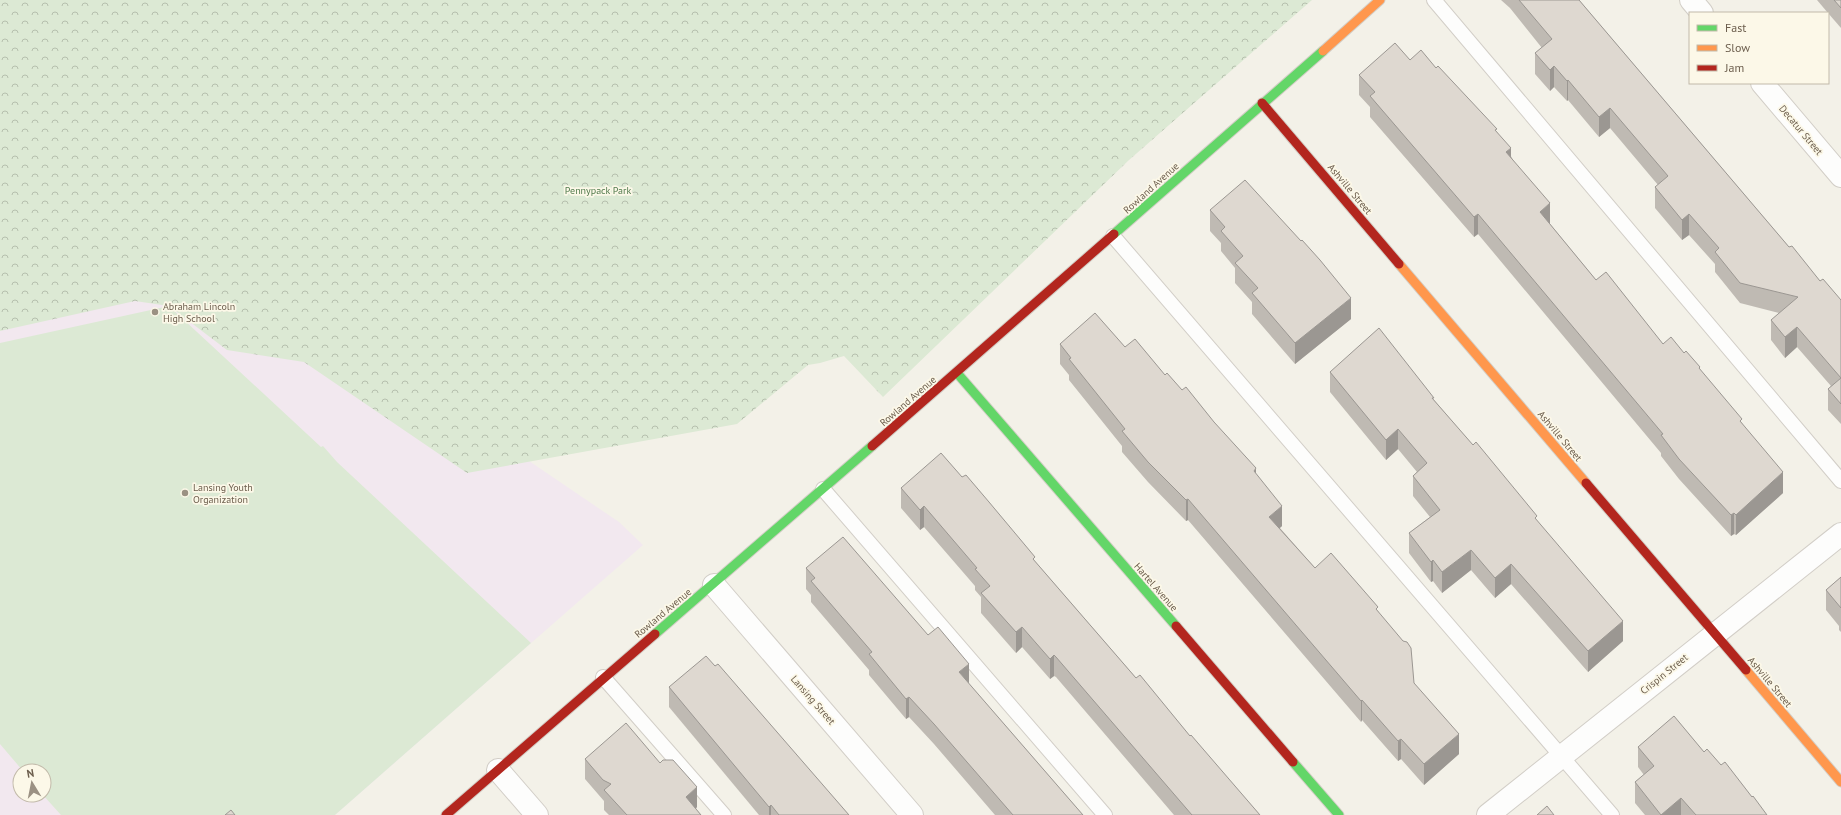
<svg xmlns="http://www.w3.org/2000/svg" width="1841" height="815" viewBox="0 0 1841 815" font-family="'PT Sans',sans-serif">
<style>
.education{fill:#f2e8ef;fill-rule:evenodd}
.forest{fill:url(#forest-crowns)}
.pitch{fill:#dce9d4}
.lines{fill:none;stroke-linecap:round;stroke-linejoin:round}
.lane-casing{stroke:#d2cec7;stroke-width:16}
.street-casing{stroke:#d2cec7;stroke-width:24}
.fast-casing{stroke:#d3cec6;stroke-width:11}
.slow-casing{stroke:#d3cec6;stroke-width:11}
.jam-casing{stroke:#d3cec6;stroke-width:11}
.lane{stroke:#fdfdfc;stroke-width:14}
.street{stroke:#fdfdfc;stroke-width:22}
.fast{stroke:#63d668;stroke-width:9}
.slow{stroke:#ff974d;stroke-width:9}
.jam{stroke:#b3261e;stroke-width:9}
.wall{fill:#bfbab3}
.shaded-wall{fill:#9b9792}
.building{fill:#ded8d0;stroke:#9b9792}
.poi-dot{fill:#9b9183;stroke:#fcf8e8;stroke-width:1.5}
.labels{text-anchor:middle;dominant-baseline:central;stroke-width:3.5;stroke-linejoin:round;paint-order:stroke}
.street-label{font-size:10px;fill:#6c5e4d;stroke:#fcf8e8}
.park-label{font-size:10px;fill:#517b4d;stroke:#fcf8e8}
.poi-label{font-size:10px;fill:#6c5e4d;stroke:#fcf8e8;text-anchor:start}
</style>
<defs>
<pattern id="forest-crowns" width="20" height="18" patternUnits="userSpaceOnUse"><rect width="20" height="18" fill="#dce9d4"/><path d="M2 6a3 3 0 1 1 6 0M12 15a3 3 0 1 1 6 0" fill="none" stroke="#b6c0ae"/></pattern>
</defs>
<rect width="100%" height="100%" fill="#f3f1e8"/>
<path class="education" d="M0,103L619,522L643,545L335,815H0ZM20,771H44V795H20Z"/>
<polygon class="forest" points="0,0 1312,0 1129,160 883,397 844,356 820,363 808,365 737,424 467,473 304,362 227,350 169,306 135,301 0,331"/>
<polygon class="pitch" points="169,306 321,447 323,446 337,462 531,643 335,815 61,815 43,795 44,771 23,771 0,744 0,343"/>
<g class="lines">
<g class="lane-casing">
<g id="lane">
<polyline points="1434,0 1841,481"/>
<polyline points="1113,236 1612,815"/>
<polyline points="823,489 1105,815"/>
<polyline points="603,677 724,815"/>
</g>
</g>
<g class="street-casing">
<g id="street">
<polyline points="1691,0 1702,13"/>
<polyline points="1762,83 1841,176"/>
<polyline points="714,585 912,815"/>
<polyline points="498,770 537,815"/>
<polyline points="1488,815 1841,534"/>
</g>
</g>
<g class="fast-casing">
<g id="fast">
<polyline points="1114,234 1323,51"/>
<polyline points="957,373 1176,626"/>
<polyline points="655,634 872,446"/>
<polyline points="1293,762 1339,815"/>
</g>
</g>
<g class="slow-casing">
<g id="slow">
<polyline points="1323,51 1380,0"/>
<polyline points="1399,264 1586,483"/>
<polyline points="1746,670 1841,782"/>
</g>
</g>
<g class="jam-casing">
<g id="jam">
<polyline points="1262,103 1399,264"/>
<polyline points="872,446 1114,234"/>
<polyline points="1586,483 1746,670"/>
<polyline points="1176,626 1293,762"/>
<polyline points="446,815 655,634"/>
</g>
</g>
<use href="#lane" class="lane"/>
<use href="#street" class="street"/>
<use href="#fast" class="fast"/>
<use href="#slow" class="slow"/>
<use href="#jam" class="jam"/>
</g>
<g class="wall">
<polygon points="1501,0 1579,0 1789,247 1820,281 1841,300 1841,424 1828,410 1828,389 1831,386 1797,347 1785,358 1771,340 1771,320 1779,313 1740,303 1715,272 1715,264 1689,235 1682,240 1655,208 1655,187 1658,185 1610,128 1599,137 1568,100 1567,101 1554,87 1550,91 1535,74 1535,53 1542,48 1510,8"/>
<polygon points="1817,0 1841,0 1841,28 1828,13"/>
<polygon points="1410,60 1436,68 1497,132 1550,224 1596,280 1663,344 1684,353 1700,370 1742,423 1783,493 1736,535 1734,534 1731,536 1679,479 1661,456 1661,453 1478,234 1474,237 1370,117 1370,107 1359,95 1359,75"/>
<polygon points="1210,210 1351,319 1295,364 1252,314 1252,302 1235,283 1235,268 1221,251 1221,243 1210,231"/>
<polygon points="1060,344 1125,347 1165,375 1256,474 1282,526 1280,528 1315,568 1378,611 1414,683 1459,754 1424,785 1401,759 1398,761 1362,720 1361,722 1188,520 1186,521 1148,482 1122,452 1122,446 1069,380 1069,375 1060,364"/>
<polygon points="1330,372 1434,400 1537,521 1623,641 1588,672 1511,584 1495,598 1471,570 1442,593 1433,581 1431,582 1409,553 1409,533 1430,517 1413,496 1413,476 1417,472 1398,449 1386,460 1330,392"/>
<polygon points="962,477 1136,678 1190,736 1260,815 1174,815 1056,677 1054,676 1050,679 1022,647 1016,653 981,613 981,597 975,590 975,586 924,527 920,530 901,508 901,488"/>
<polygon points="806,568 969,684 1083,815 995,815 934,744 909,717 906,719 869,675 869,670 811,602 811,595 806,589"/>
<polygon points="1841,577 1841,632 1839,630 1839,626 1826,610 1826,590"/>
<polygon points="715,666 849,815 759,815 669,707 669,687"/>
<polygon points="1638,747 1704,752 1721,765 1752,797 1767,815 1645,815 1635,803 1635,782 1644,775 1638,767"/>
<polygon points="585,759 697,807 696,809 701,815 609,815 604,810 604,801 585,779"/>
</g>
<g class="shaded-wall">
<polygon points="1554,66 1554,87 1550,91 1550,70"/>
<polygon points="1568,80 1568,100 1567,101 1567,81"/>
<polygon points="1610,108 1610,128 1599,137 1599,117"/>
<polygon points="1511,148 1511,168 1506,152"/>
<polygon points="1550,203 1550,224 1540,232 1540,212"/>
<polygon points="1478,214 1478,234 1474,237 1474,217"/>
<polygon points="1689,214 1689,235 1682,240 1682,220"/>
<polygon points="1351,298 1351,319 1295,364 1295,343"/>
<polygon points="1797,327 1797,347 1785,358 1785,337"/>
<polygon points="1398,429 1398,449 1386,460 1386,440"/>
<polygon points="1256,468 1256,489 1254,471"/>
<polygon points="1783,472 1783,493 1736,535 1736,515"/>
<polygon points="1188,499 1188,520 1186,521 1186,500"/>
<polygon points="924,506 924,527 920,530 920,510"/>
<polygon points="1282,506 1282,526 1269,537 1269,517"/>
<polygon points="1734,513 1734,534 1731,536 1731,515"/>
<polygon points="1471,550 1471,570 1442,593 1442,572"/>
<polygon points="1433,560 1433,581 1431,582 1431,562"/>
<polygon points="1511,564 1511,584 1495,598 1495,578"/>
<polygon points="1623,621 1623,641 1588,672 1588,651"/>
<polygon points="1022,627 1022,647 1016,653 1016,632"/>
<polygon points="1054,655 1054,676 1050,679 1050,659"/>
<polygon points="969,664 969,684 959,672"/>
<polygon points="909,697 909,717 906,719 906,699"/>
<polygon points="1362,700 1362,720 1361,722 1361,701"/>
<polygon points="1459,734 1459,754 1424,785 1424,764"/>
<polygon points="1401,739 1401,759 1398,761 1398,741"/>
<polygon points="697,787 697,807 688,815 686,797"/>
<polygon points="1681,798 1681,815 1661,815"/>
<polygon points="771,805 771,815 769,815 769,807"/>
</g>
<g class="building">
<polygon points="1519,0 1579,0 1789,247 1792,246 1820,281 1823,279 1841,300 1841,404 1828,389 1841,378 1797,327 1785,337 1771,320 1798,297 1740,283 1715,252 1719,248 1689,214 1682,220 1655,187 1668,176 1610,108 1599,117 1568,80 1567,81 1554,66 1550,70 1535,53 1552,39"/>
<polygon points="1834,0 1841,0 1841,8"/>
<polygon points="1395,43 1410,60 1421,50 1436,68 1438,66 1497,129 1495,130 1511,148 1506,152 1550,203 1540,212 1596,280 1606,272 1663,344 1671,337 1684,353 1686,351 1700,367 1699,368 1742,419 1740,421 1783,472 1736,515 1734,513 1731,515 1679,459 1661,435 1663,434 1478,214 1474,217 1370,96 1375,92 1359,75"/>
<polygon points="1245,180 1301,241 1302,240 1320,260 1351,298 1295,343 1252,293 1258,288 1235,263 1243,256 1221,231 1225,227 1210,210"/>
<polygon points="1095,313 1125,347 1135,339 1165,375 1167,373 1182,390 1186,387 1214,422 1256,468 1254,471 1282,506 1269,517 1315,568 1331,553 1378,607 1376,609 1403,641 1407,642 1411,648 1414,683 1459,734 1424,764 1401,739 1398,741 1362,700 1361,701 1188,499 1186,500 1148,462 1122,431 1125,429 1069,359 1071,358 1060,344"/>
<polygon points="1379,328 1434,398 1432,398 1473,445 1476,442 1537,516 1535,518 1623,621 1588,651 1511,564 1495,578 1471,550 1442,572 1433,560 1431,562 1409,533 1440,510 1413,476 1427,463 1398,429 1386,440 1330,372"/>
<polygon points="941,453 962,477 966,475 989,502 1035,557 1033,559 1136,678 1140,675 1190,736 1191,735 1260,815 1192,815 1056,657 1054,655 1050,659 1022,627 1016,632 981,593 990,586 975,569 977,568 924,506 920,510 901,488"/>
<polygon points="843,537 928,635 938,627 969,664 959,672 1083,815 1013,815 934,724 909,697 906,699 869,654 872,652 811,581 815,578 806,568"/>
<polygon points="1841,577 1841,608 1826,590"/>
<polygon points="706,656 715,666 718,664 849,815 779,815 771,805 769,807 669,687"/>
<polygon points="1674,716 1704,752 1707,749 1721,765 1725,762 1752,797 1753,796 1767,815 1696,815 1681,798 1661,815 1635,782 1654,766 1638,747"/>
<polygon points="626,723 660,763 663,760 673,760 697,787 686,797 701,815 627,815 604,790 611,784 603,780 585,759"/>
<polygon points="1547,806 1554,815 1537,815"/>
<polygon points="231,810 235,815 225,815"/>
</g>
<g class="poi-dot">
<circle cx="155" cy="312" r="4"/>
<circle cx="185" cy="493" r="4"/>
</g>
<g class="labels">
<g class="street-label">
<text transform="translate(1801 130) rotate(50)">Decatur Street</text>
<text transform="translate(1151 188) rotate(-42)">Rowland Avenue</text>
<text transform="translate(1350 189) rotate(50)">Ashville Street</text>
<text transform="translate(908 401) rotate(-41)">Rowland Avenue</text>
<text transform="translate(1560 436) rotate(50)">Ashville Street</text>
<text transform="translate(1156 587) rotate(49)">Hartel Avenue</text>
<text transform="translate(663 613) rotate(-40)">Rowland Avenue</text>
<text transform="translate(1664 674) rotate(-39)">Crispin Street</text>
<text transform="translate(1770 682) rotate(50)">Ashville Street</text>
<text transform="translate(813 700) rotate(49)">Lansing Street</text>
</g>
<g class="park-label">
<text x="598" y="190">Pennypack Park</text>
</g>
<g class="poi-label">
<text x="163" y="306">Abraham Lincoln<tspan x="163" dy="12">High School</tspan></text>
<text x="193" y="487">Lansing Youth<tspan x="193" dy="12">Organization</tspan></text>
</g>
</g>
<rect x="1689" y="12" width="140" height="72" fill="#fcf8e8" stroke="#c2baaa"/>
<rect x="1697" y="25" width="20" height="6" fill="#63d668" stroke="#c2baaa"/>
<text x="1725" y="32" font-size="12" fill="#6c5e4d">Fast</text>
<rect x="1697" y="45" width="20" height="6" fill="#ff974d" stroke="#c2baaa"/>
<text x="1725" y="52" font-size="12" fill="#6c5e4d">Slow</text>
<rect x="1697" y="65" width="20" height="6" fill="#b3261e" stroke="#c2baaa"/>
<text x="1725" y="72" font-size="12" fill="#6c5e4d">Jam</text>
<g transform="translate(32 783) rotate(350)"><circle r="19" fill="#fcf8e8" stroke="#c2baaa"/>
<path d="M0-3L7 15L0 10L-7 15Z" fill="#9b9183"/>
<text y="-6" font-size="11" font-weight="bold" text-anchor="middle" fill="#6c5e4d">N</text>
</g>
</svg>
